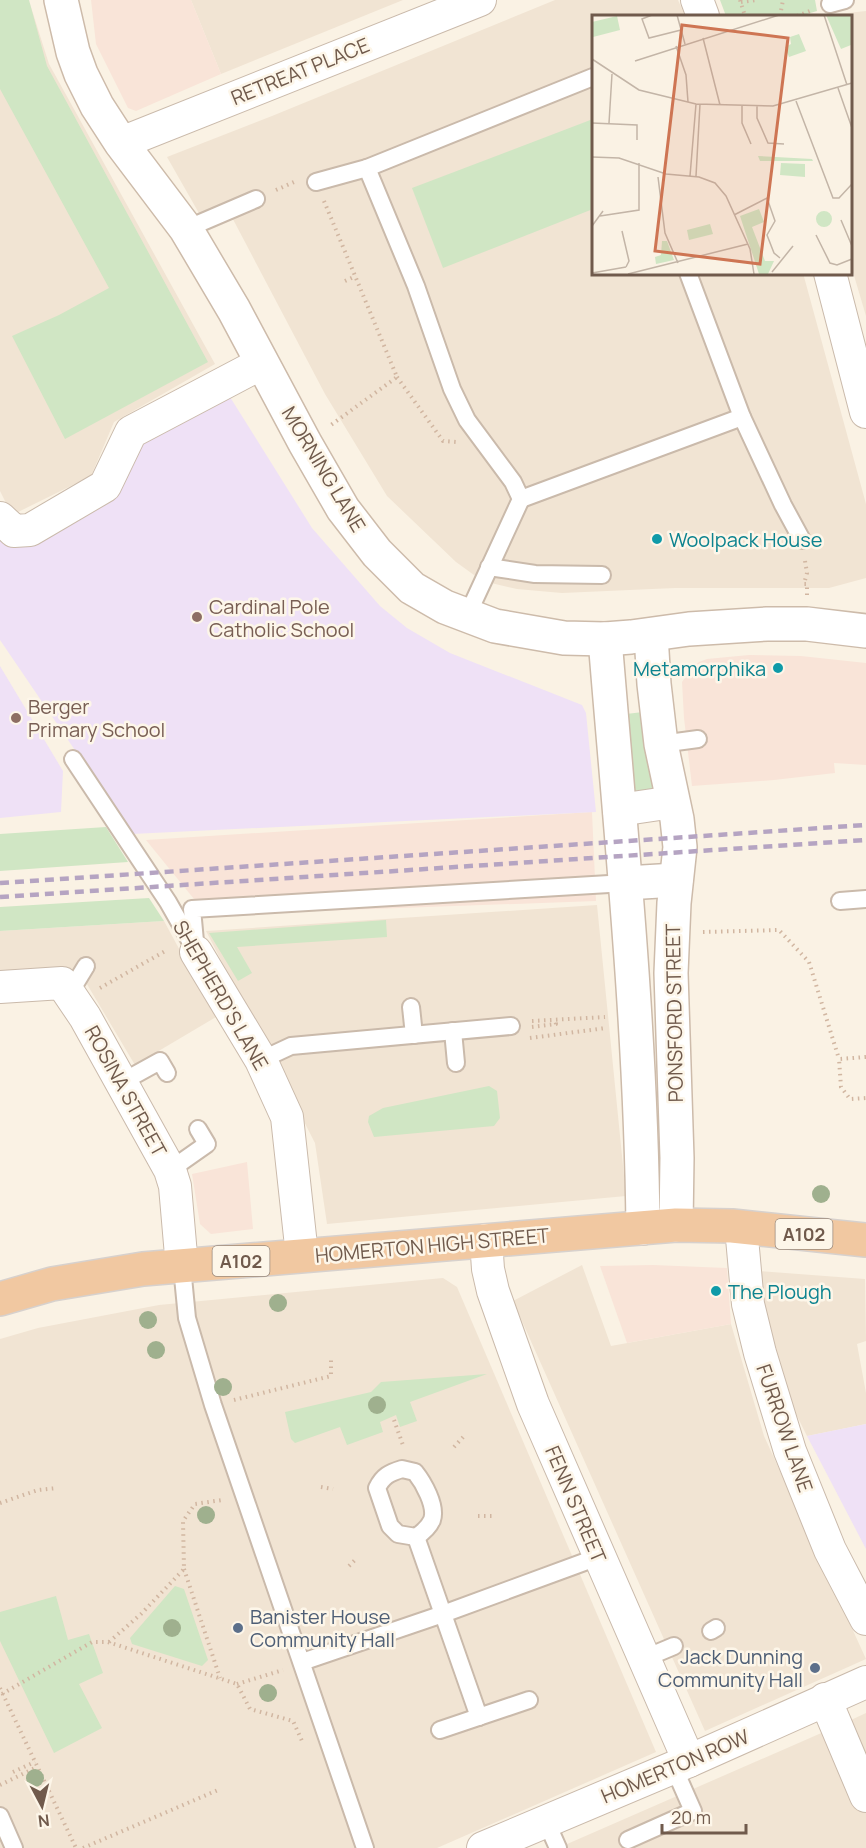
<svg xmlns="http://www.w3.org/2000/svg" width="866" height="1848" viewBox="0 0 866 1848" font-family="Manrope,sans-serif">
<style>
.residential{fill:#f1e4d3}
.commercial{fill:#f9e4d8}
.education{fill:#efe1f6}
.green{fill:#d0e6c4}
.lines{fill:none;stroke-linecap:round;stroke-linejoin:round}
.service-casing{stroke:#cabaab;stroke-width:20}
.minor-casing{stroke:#cabaab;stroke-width:34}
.tertiary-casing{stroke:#cabaab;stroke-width:36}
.secondary-casing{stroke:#cdbbaa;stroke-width:36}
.trunk-casing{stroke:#d7d1cd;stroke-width:36}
.path{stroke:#d1b6a1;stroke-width:4;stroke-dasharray:1.5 4.5;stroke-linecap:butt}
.service{stroke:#fff;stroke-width:16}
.minor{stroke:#fff;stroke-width:32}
.tertiary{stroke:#fff;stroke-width:33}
.secondary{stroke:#fff;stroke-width:33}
.trunk{stroke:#f1c8a1;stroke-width:33}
.rail{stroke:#b5a4c2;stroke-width:4.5;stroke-dasharray:9 6;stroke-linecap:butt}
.tree{fill:#9fb08e}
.culture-dot{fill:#0f9aa8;stroke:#fdf6e9;stroke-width:2}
.education-dot{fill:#8d6e63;stroke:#fdf6e9;stroke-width:2}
.service-dot{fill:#5c6f8a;stroke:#fdf6e9;stroke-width:2}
.labels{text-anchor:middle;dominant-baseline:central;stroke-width:5;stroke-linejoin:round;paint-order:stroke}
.shield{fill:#fdf6e9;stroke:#9a897b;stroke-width:1.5}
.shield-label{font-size:18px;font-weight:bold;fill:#705a4c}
.street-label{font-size:20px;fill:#705a4c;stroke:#fdf6e9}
.culture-label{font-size:20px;fill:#0d838f;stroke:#fdf6e9;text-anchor:start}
.education-label{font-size:20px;fill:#785e54;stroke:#fdf6e9;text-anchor:start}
.service-label{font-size:20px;fill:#4e5e75;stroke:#fdf6e9;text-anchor:start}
.inset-road{fill:none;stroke:#c3b5a7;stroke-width:1.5}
.view{fill:#ce7553;fill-opacity:0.15;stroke:#ce7553;stroke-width:3}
.inset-edge{fill:none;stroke:#705a4c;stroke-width:3}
</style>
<rect width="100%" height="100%" fill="#faf2e4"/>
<g class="residential">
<polygon points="0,0 23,0 30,4 49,64 215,364 114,422 91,476 12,515 0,491"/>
<polygon points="191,0 403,0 221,74"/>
<polygon points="555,0 678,0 685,16 593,16 593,273 803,273 866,504 866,578 829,588 675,588 562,593 517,589 491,583 474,575 456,562 387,496 325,394 226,206 200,215 167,157 272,116"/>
<polygon points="866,11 866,316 850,262 850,16 820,16"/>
<polygon points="597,905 626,1196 327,1224 315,1143 206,931"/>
<polygon points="164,921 216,1017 135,1065 78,969 0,973 0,931"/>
<polygon points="582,1265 611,1346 731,1324 764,1436 866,1659 705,1731 513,1301"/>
<polygon points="758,1271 865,1279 866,1341 857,1344 866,1393 866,1424 807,1436 769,1360"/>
<polygon points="443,1278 457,1287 656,1752 437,1848 0,1848 0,1339 38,1328 159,1305"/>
<polygon points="866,1713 866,1848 558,1848 851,1720"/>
</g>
<g class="commercial">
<polygon points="91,0 191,0 221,74 136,111 128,108 96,44"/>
<polygon points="749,655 801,656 866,663 866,765 834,763 835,773 774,780 692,786 684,718 682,682 691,669 699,662 707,659"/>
<polygon points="592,812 596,901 207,915 146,840"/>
<polygon points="247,1162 253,1229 211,1234 200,1224 192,1174"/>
<polygon points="653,1265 727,1268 731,1324 627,1343 600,1266"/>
</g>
<g class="education">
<polygon points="225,389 312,528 380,606 407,628 450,653 582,705 586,713 596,812 132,834 0,640 0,529 106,476 130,437"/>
<polygon points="0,666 63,771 61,812 0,818"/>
<polygon points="866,1424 866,1549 807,1436"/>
</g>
<g class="green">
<polygon points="0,0 29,0 47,66 208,362 65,439 12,336 59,315 109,288 0,89"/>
<polygon points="720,0 815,0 817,11 807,14 808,16 726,16"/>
<polygon points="593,119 593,209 443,268 412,188"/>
<polygon points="643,712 654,789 650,792 635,793 632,789 626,714"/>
<polygon points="106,827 128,862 0,871 0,834"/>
<polygon points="149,898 164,921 0,931 0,907"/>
<polygon points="386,920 387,937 237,947 252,973 238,981 209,933"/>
<polygon points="489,1086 497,1091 500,1118 494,1126 374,1137 368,1122 369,1116 383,1108"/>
<polygon points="487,1374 410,1402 417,1421 400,1427 396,1415 380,1422 383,1432 347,1445 340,1427 295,1443 291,1439 285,1412 371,1392 381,1382"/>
<polygon points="175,1586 184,1589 208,1660 202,1666 132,1644 130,1638"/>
<polygon points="56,1596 68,1640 89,1634 103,1673 79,1684 102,1728 54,1753 0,1641 0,1612"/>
</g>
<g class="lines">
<g class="service-casing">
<g id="service">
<polyline points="830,4 845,0"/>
<polyline points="367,168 416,286 452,389 467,420 513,482 521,499 467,616"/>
<polyline points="316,182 367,168 593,77"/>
<polyline points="186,229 256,199"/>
<polyline points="688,273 742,417 783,505 802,540"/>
<polyline points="521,499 742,417"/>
<polyline points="489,567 535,574 602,575"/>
<polyline points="661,744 698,739"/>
<polyline points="73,759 168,902 193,946"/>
<polyline points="840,901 866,899"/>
<polyline points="196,952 192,909 626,883"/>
<polyline points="69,994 86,966"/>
<polyline points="411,1007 414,1035"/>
<polyline points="453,1031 456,1063"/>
<polyline points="261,1060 291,1046 511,1026"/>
<polyline points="122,1082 160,1061 167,1073"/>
<polyline points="170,1170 207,1144 198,1129"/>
<polyline points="182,1267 187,1318 213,1405 365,1848"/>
<path d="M402,1469L415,1472C423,1482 437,1506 432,1520C429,1527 422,1533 416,1537L398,1534L390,1526L377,1488C383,1476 389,1473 402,1469Z"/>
<polyline points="416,1537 479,1717"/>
<polyline points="711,1631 716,1628"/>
<polyline points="643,1659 674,1646"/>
<polyline points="302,1662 443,1614 598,1557"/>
<polyline points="440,1730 529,1700"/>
<polyline points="0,1816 14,1848"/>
<polyline points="546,1821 558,1848"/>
<polyline points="628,1840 693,1811 674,1768"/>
</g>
</g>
<g class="minor-casing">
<g id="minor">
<polyline points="697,0 703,16"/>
<polyline points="121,143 480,0"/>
<polyline points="830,273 866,412"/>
<polyline points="0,518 14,531 30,530 105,486 131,432 262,363"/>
<polyline points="619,810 673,802"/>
<polyline points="196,952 261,1060 287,1117 302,1255"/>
<polyline points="0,987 62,983 85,1017 170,1170 175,1186 182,1267"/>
<polyline points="741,1227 748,1304 760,1353 790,1451 830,1550 866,1619"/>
<polyline points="486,1240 488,1269 493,1291 533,1404 689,1761"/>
<polyline points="825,1699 866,1796"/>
<polyline points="483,1848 689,1761 866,1682"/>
</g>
</g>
<g class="tertiary-casing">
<polyline id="tertiary" points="626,883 676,880"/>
</g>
<g class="secondary-casing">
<g id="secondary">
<polyline points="61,0 73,52 81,74 97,106 121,143 186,229 234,310 305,443 343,509 377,553 412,588 445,607 495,626 564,638 605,639 631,637 689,629 767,624 807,624 866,631"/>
<polyline points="651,635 654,684 661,744 677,819 680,847 674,903 671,973 677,1158 676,1225"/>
<path d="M605,639C621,835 641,1032 643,1228"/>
</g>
</g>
<g class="trunk-casing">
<polyline id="trunk" points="0,1299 52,1284 143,1269 676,1225 732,1226 866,1240"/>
</g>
<g class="path">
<polyline points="740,0 745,16"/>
<polyline points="741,2 757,0"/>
<polyline points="780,16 783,0"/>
<polyline points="797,16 810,11"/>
<polyline points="276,190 294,182"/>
<polyline points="324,201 397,377 331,425"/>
<polyline points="345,281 356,276"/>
<polyline points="397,377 443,441 457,442"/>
<polyline points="805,561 807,573 804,584 807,584 807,595"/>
<polyline points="703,932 779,930 809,962 839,1059"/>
<polyline points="100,988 167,950"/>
<polyline points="532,1021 605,1017"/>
<polyline points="532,1027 556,1024 555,1019"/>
<polyline points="530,1038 606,1028"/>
<polyline points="866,1057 839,1059 841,1087 850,1099 866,1098"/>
<polyline points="234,1400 331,1376 331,1360"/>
<polyline points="394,1420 404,1448"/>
<polyline points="454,1447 465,1435"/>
<polyline points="321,1487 333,1489"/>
<polyline points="0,1503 38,1490 57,1488"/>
<polyline points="478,1516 493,1516"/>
<polyline points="349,1566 357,1558"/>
<polyline points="184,1569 220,1678"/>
<polyline points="109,1642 141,1614 184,1569 183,1521 195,1504 222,1500"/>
<polyline points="237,1684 283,1670"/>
<polyline points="0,1688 76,1848"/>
<polyline points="2,1694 92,1642 108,1642 237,1684 250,1709 293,1721 302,1741"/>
<polyline points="13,1772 35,1762"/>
<polyline points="0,1785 37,1767"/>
<polyline points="83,1848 218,1790"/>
</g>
<use href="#service" class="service"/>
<use href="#minor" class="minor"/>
<use href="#tertiary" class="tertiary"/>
<use href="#secondary" class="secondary"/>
<use href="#trunk" class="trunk"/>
<g class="rail">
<polyline points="0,883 866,825"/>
<polyline points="0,897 866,840"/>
</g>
</g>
<g class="tree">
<circle cx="821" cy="1194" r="9"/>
<circle cx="278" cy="1303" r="9"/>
<circle cx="148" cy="1320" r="9"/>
<circle cx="156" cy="1350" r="9"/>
<circle cx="223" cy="1387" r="9"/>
<circle cx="377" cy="1405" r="9"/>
<circle cx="206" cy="1515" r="9"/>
<circle cx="172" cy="1628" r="9"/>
<circle cx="268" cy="1693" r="9"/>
<circle cx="35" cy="1778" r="9"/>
</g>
<g class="culture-dot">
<circle cx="657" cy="539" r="6"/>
<circle cx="778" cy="668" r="6"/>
<circle cx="716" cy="1291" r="6"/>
</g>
<g class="education-dot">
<circle cx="197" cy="617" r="6"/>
<circle cx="16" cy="718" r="6"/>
</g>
<g class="service-dot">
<circle cx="238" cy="1628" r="6"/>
<circle cx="815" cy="1668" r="6"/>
</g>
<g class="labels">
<g class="shield">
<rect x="775.5" y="1219" width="57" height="30" rx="4.5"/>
<rect x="212.5" y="1246" width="57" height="30" rx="4.5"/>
</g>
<g class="shield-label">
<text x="804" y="1234">A102</text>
<text x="241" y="1261">A102</text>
</g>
<g class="street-label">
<text transform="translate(300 71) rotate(-22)">RETREAT PLACE</text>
<text transform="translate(324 469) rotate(59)">MORNING LANE</text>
<text transform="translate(221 995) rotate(60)">SHEPHERD'S LANE</text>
<text transform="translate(674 1013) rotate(-91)">PONSFORD STREET</text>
<text transform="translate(126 1091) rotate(61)">ROSINA STREET</text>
<text transform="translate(432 1245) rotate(-5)">HOMERTON HIGH STREET</text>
<text transform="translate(785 1428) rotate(71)">FURROW LANE</text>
<text transform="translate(576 1504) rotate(67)">FENN STREET</text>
<text transform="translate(675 1766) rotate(-23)">HOMERTON ROW</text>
</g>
<g class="culture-label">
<text x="669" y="539">Woolpack House</text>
<text x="766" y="668" text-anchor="end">Metamorphika</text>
<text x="728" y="1291">The Plough</text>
</g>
<g class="education-label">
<text x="209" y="606">Cardinal Pole<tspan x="209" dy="23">Catholic School</tspan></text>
<text x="28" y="706">Berger<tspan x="28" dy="23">Primary School</tspan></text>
</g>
<g class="service-label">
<text x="250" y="1616">Banister House<tspan x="250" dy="23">Community Hall</tspan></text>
<text x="803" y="1656" text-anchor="end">Jack Dunning<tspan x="803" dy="23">Community Hall</tspan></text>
</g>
</g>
<g transform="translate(592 15)">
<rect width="260" height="260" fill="#faf2e4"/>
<path d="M234,0H259V30L249,34ZM25,1L28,15L1,22L0,7ZM207,19L214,36L197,42L193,32L199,29L198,22ZM166,141L220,144L221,146H168ZM189,148L213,149V162L188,160ZM167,194L172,207L160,212L173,246H182L176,259H167L148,201ZM224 204a8 8 0 1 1 16 0a8 8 0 1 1-16 0ZM118,209L121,219L97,225L95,215ZM70,226H75L82,245L64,249L63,242L69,240Z" fill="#d0e6c4"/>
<path class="inset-road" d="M60,0L50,4L57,23L89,15M85,0L93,29M232,0L255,70M111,23L128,90M84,31L94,60L96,87M0,44L47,75L104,89L181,91L260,68M43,46L187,0M246,73L260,113M204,86L241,183H247L260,169M150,91V108L159,129M165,91V103L176,128L192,129M0,108L45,110V125M17,108L20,59M0,142L27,143L74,159L107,162L123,168L134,181L158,234L162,259M98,161L104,89M104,161L108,89M66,162L73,218L86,248M142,200L175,183L183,206L175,220L182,238L188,243M8,201L47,195V148M249,205L260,231M0,211L11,196M30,216L37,246L34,252M224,220L238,248L245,250L260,244M180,257L201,231M0,258L34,252M36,259L156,229"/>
<path class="view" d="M90,10L196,23L168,249L63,236Z"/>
<rect width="260" height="260" class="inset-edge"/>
</g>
<g transform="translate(42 1806) rotate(173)" stroke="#fdf6e9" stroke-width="4.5" paint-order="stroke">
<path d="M0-4.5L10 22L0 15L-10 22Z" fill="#705a4c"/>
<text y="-9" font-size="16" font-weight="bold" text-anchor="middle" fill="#705a4c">N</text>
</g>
<path d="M662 1824v9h84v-9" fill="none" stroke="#705a4c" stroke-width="3"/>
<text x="671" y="1824" font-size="18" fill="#705a4c" stroke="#fdf6e9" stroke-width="4.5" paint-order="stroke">20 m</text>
</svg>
